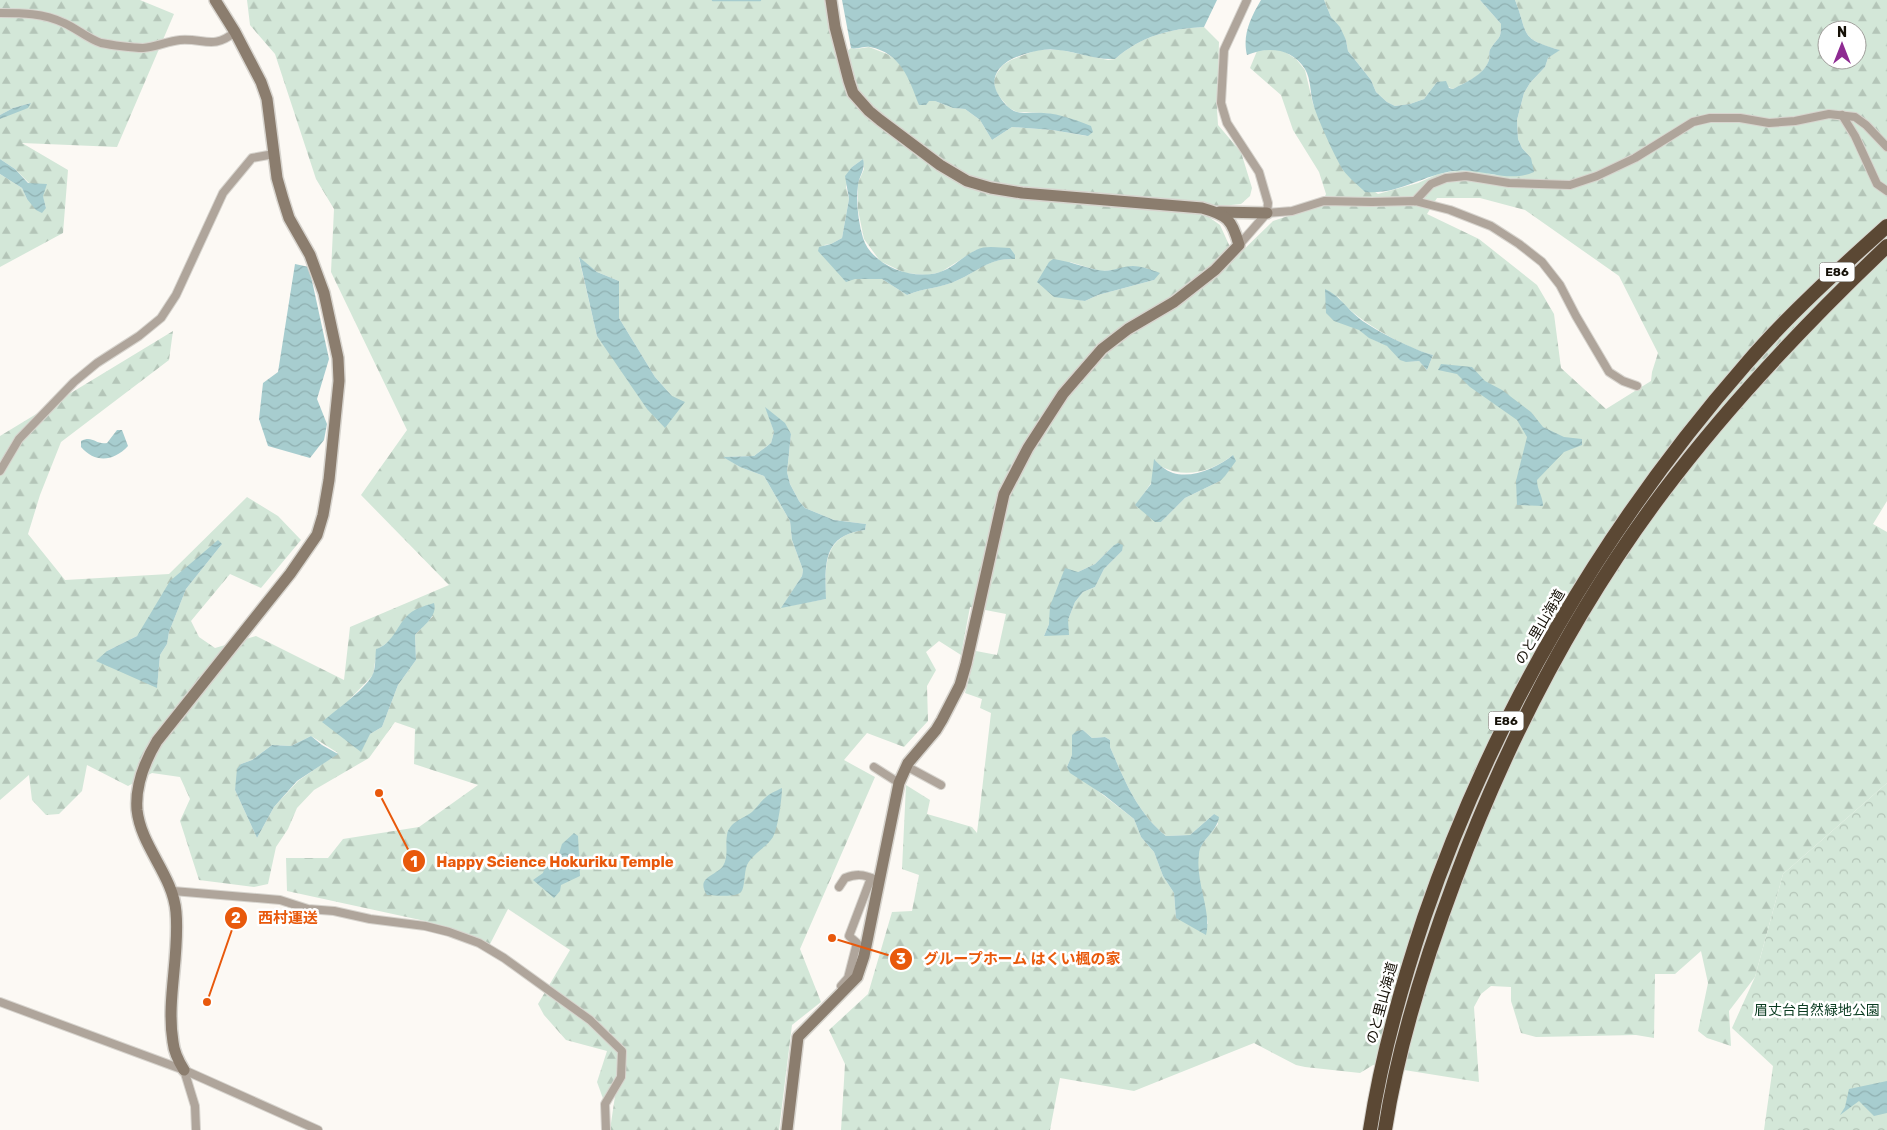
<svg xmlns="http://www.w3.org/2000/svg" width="1887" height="1130" viewBox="0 0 1887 1130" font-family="Rubik,'Noto Sans JP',sans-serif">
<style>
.forest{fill:url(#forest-firs);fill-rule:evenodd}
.park{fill:url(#park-crowns)}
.water{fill:url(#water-waves)}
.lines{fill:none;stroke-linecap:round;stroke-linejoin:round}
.stream{stroke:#a7cdcf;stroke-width:2.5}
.street-casing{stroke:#d7d4ce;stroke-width:10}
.secondary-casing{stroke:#d7d4ce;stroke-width:14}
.highway-casing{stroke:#d7d4ce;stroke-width:16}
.street{stroke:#afa59b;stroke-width:8}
.secondary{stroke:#8b7d6e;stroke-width:11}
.highway{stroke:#5b4834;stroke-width:14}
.labels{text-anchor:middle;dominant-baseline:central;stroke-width:5;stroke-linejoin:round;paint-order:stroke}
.shield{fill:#fff;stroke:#5b5851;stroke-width:1}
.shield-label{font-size:12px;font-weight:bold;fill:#151007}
.street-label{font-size:14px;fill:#151007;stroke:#fff}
.park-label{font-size:14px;fill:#093b20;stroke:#fff}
.leader{fill:none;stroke:#e8590c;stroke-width:2}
.callout-dot{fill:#e8590c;stroke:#fff;stroke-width:2}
.mark-label{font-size:15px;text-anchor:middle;font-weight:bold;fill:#fff}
.callout-label{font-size:15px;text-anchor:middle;font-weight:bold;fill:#e8590c;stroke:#fff;stroke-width:5;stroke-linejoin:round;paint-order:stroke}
</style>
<defs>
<pattern id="forest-firs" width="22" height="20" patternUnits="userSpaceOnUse" patternTransform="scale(1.25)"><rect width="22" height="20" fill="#d3e7d8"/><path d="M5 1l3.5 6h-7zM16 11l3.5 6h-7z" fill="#b4c5b8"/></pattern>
<pattern id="park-crowns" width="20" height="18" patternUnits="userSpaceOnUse" patternTransform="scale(1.25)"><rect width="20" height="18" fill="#d3e7d8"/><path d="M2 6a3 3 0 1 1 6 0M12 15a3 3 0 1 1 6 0" fill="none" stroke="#b4c5b8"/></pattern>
<pattern id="water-waves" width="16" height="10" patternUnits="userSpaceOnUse" patternTransform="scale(1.25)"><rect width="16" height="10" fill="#a7cdcf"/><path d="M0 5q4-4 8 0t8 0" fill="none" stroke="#8fafb0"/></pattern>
</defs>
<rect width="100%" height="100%" fill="#fcf9f4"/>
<g class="forest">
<polygon points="0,0 140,0 174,14 117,147 22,143 68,170 63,233 0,267 0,174 22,188 27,199 46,208 43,197 15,169 0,159 0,119 31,103 13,108 0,115"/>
<path d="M247,0H824L839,58L851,48L856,49L869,47L887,54L897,60L904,69L912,85L929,101H935L953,108L965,109L980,120L992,140L1012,127L1052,130L1087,136L1065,117L1045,113L1017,112L1009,108L999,96L995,89L994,80L997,73L1003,65L1011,60L1037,50H1061L1108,60L1115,59C1142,36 1168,29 1204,27L1219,42L1217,109L1218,125L1241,152L1252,188L1250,196L1241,204L1212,207L1206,215L1220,225L1235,258L1273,221L1321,205L1326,194L1319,172L1293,130L1281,95L1250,68L1257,51L1275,49L1285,52L1296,59L1305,70L1313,104L1343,170L1378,194L1418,183L1438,174L1456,171L1474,170L1495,175L1531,158L1522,148L1518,139L1517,120L1524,93L1530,83L1545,67L1548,58L1559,50C1518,38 1529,35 1515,0H1887V501L1873,524L1887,532V783L1783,874L1755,977L1729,1011L1731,1046L1707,1038L1698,1031L1708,983L1701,951L1675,974H1655L1654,1038L1636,1035L1536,1037L1521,1033L1511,1001V987L1491,986L1481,994L1474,1007L1479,1082L1373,1065L1360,1073L1305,1067L1296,1065L1254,1043L1134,1091L1060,1078L1050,1130H841L845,1064L829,1030L868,994L892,912L912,911L919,875L902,869L906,785L930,800L927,814L972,827L977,833L991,713L980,708L982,699L965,693L976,651L997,655L1006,614L970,607L961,655L939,641L926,652L936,670L927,686L928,721L904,747L867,733L844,760L875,777L800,949L821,1002L792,1025L779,1130H610L615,1096L605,1104L597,1082L607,1051L566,1040L544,1015L538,1004L570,950L508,909L490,944L425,921L287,891L286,858H328L343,839L419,827L478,785L414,764L415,729L395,722L369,758L314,790L297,808L288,829L276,847L268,884L254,887L199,880L180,821L190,799L180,777L152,773L128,786L87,765L82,791L59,814L46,815L32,800L29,775L0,800V436L173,331L169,360L61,442L40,495L28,534L65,580L169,574L247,497L278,516L301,540L261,588L230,574L191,621L199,637L215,648L256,636L344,680L350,627L449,585L361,495L407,430L331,272L334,209L316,179L275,54L250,25ZM1827,30H1857V60H1827ZM863,159L864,169L858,183V210L864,239L880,261L905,273L927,275L941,272L976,250L1015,259C988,258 980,270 958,280C941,288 923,288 907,295L882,279H855L824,245L831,244L842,238L849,199L846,187L852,167ZM1437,198H1480L1525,210L1619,276L1658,353L1652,372L1651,381L1606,409L1561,368L1554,314L1537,285L1479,239L1427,214ZM579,258L597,272L619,281V318L655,377L672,396L597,336ZM1070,262L1100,271L1117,270L1133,266L1149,269L1154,280L1098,295L1085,301L1061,296ZM1336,294C1340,299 1344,305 1349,309C1366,325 1410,350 1433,355L1427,370L1419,361C1394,363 1403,356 1386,345C1381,342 1374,341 1369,337C1354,328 1346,309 1336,294ZM766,408L791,434L787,472L790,484L799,501L805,508L834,520L866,524L865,530C823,535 825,565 826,599L782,607L802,576L803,570L792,540L790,521L764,476L740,467L724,457L754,456L771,443L774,432ZM1233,455L1220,481L1185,498L1161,522L1136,505L1162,467C1186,479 1213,471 1233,455ZM222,544L186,589L169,632L167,644L160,655L157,687L107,651L137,636ZM1113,546L1122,551L1104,569L1095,587L1083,592L1075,602L1068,620L1044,636L1049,624L1078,572L1095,564ZM433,616L415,635L416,660L398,685L382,727L370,734L350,699L373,675L377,649C390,644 399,629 406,617ZM1083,730L1092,738L1105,737L1110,740V747C1125,781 1136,811 1166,836L1190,835L1214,814L1218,824C1212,832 1203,841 1199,850C1192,867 1205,906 1208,924L1176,918L1174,893L1163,876L1154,852L1141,837L1134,819L1067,767ZM311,736L338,753L298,781L274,807L257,838L235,790L241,764L252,760L272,745L291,746Z"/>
<path d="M1324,0H1480L1501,24C1501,40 1499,36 1491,48C1488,52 1490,55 1489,60C1484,76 1466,82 1453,89L1437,82L1424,99L1410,104L1395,106L1387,102L1376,92L1371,80L1348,51L1346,40L1331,17Z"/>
</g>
<polygon class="park" points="1887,783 1887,1130 1764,1130 1773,1066 1732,1028 1755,977 1783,874"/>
<g class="water">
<path d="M842,0H1217L1204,27C1168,29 1142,36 1115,59C1081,60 1062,41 1025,54C1015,57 1006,61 999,69C993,77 993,86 998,94C1002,101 1009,110 1017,112C1025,114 1035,112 1044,113C1060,114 1076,120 1091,126L1093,132L1088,136L1052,130L1012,127L992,140L980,120L965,109L953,108L935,101H929L926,105H919C909,79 901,53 870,47C863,46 858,50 851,48Z"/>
<path d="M1261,0H1324L1331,17L1340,27L1346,40L1348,51L1371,80L1376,92L1387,102L1395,106L1410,104L1424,99L1437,82L1446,81L1449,88L1453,89C1466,82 1484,75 1489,60C1490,55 1488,52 1491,48C1499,36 1501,40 1501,24L1480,0H1515C1529,35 1518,38 1560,50L1548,58L1545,67L1530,83L1524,93L1517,120L1518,139L1522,148L1531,158L1534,172C1508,184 1481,167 1454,171C1422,175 1399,195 1365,192C1358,185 1349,178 1343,170C1336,159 1316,116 1313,103C1310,92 1311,79 1305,69C1292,48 1268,46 1247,55C1242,35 1251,17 1261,0Z"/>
<polygon points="31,103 28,108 0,119 0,115 13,108"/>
<polygon points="0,159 15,169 28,183 47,184 43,196 46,208 42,213 36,210 27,199 22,188 0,174"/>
<path d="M863,159C866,169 859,176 858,185C856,202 858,221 863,238C872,266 913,281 940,272C953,268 963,256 976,250C986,245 999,248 1010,248L1015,255V259C989,258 980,270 958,280C942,288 923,288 907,295L882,279H855L846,282L818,251L819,247L831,244L842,238L849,199L845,176L852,167Z"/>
<polygon points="579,257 597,272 619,281 619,318 655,377 672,396 685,402 665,428 647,409 597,336"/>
<path d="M1053,259C1069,261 1083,267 1098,270C1111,273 1121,266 1133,266C1142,266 1152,270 1160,273L1154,280L1098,295L1085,301L1054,297L1037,282L1049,262Z"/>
<polygon points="295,264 309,267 329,359 317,399 327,424 324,440 310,458 268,446 259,419 263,383 278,372"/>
<path d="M1325,289C1340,296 1346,308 1360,319C1374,330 1416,351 1433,355L1427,370L1419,361L1406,362L1400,360L1387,346L1369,338L1359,330L1334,321L1326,313Z"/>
<path d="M1441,364L1472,367L1485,381L1502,390L1531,412L1543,427L1564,437L1582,439V445L1564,452L1537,480C1537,490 1543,496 1543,506L1517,505L1516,481L1527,437L1517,420L1470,387L1457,374L1438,370Z"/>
<path d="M765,407L785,423L791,434L787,472L790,484L799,501L805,508L834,520L866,524L865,530C822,535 825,565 826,599L781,608L802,576L803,570L792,540L790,521L764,476L740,467L723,457L754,456L771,443L774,432Z"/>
<path d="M117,430H122L128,446C113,462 95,463 81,447V441C93,435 95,445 107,443Z"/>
<path d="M1233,455L1236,461L1225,476L1220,481L1185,498L1161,522H1155L1135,505L1151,484L1154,459C1159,465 1165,470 1173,473C1193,479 1218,467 1233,455Z"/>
<polygon points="218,540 222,544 186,589 169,632 167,644 160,655 157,688 96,661 107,651 137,636 170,581"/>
<polygon points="1118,543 1123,545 1122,551 1104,569 1095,587 1083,592 1075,602 1068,620 1069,635 1044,636 1049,624 1050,606 1065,568 1078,572 1095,564 1113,546"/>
<path d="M434,603C438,616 423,626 415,635L416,660L398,685L382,727L370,734L361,752L322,722C336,710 363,691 372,676C376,669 375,658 376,649C392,644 396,628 406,617C413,609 424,606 434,603Z"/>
<path d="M1083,730L1092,738L1105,737L1110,740V747C1125,781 1136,811 1166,836L1190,835L1214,814L1219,817C1217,832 1200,840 1199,854C1195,882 1212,911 1206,935L1176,918L1174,893L1163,876L1154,852L1141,837L1134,819L1104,795L1070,773L1067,767L1072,755V735L1077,731Z"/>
<polygon points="311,736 322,745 338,754 297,781 274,807 257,838 235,790 237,769 241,764 252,760 272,745 291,746"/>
<path d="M782,788C782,798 778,828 773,837C766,848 753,853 747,865C744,872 745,888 741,892C735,898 716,895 707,895C695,877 716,876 723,866C729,856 725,845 727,835C729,822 743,819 752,812C757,808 760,802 765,798C770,793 776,791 782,788Z"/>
<path d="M574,833L578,836L580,876L561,885L560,891L554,898L533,880L543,873C545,865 551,865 557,860L562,844Z"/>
<polygon points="1887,1081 1887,1113 1874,1116 1859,1101 1840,1115 1845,1107 1849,1089"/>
</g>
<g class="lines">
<polyline class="stream" points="713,0 760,0"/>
<g class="street-casing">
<g id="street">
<path d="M0,13C22,13 43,13 64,23C76,28 88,39 101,43C111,45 133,48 143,48C156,47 168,41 180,40C204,38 213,50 235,32"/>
<polyline points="1842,115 1855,136 1877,184 1887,191"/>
<polyline points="1415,201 1431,184 1446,178 1466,176 1509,183 1570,185 1597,176 1635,158 1693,122 1710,118 1740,118 1769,123 1795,121 1829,114 1855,117 1866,125 1887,147"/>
<polyline points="1267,213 1292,211 1324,201 1372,202 1415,201 1450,210 1491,226 1519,244 1542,262 1560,285 1576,316 1609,372 1623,381 1637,386"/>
<polyline points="1239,245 1267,213 1268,203 1259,172 1227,123 1221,103 1224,50 1247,0"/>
<polyline points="0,471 19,439 74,382 97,363 139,336 161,318 176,295 223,193 252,158 274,154"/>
<polyline points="906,766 941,785"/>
<polyline points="874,767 899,783"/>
<path d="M839,887L845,878C856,874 863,874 874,879"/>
<polyline points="173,891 280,900 308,909 334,911 370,919 425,926 449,932 479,943 504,958 590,1020 622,1051 621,1077 605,1104 606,1130"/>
<polyline points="841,986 848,978 857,943 849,936 871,878"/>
<polyline points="0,1002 184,1070 318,1130"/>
<polyline points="184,1070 195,1106 196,1130"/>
</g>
</g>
<g class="secondary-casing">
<g id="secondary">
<polyline points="1219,212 1267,213"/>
<path d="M184,1070C179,1062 174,1052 173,1042C166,1000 180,955 176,912C173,875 141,847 137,810C135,785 145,761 157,741L290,574L317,535L323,515L329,480L339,381L338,358L324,293L310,255L289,218L283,199L277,178L267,99L261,82L235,32L215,0"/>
<path d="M787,1130L798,1037L857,977L864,956L899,783L908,763L936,730L942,720L960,685L966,664L1004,494L1028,448L1063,394L1102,349L1128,329L1174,302L1215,270L1239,245C1232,219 1227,215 1202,208L1022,193L991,188L967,181L940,165L880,120L869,111L853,93L849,81L835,27L831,0"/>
</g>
</g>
<g class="highway-casing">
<g id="highway">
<path d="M1370,1130C1381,1058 1401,987 1424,918C1493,716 1605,525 1746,364C1789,314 1838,270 1887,226"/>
<path d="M1385,1130C1398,1045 1425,960 1455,880C1506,743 1575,609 1663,492C1730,403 1806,323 1887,246"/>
</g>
</g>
<use href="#street" class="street"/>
<use href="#secondary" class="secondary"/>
<use href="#highway" class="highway"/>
</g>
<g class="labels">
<g class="shield">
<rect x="1819.5" y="262.5" width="35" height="19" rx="4"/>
<rect x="1488.5" y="711.5" width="35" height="19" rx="4"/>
</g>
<g class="shield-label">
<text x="1837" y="272">E86</text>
<text x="1506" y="721">E86</text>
</g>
<g class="street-label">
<text transform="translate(1540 627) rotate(-60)">のと里山海道</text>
<text transform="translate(1382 1003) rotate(-75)">のと里山海道</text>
</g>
<g class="park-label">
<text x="1817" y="1010">眉丈台自然緑地公園</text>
</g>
</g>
<path class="leader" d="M379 793L414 861M207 1002L236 918M832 938L901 959"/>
<g class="callout-dot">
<circle cx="379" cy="793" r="5"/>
<circle cx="207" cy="1002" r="5"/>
<circle cx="832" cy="938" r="5"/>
<circle cx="414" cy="861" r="12"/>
<circle cx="236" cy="918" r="12"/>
<circle cx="901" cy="959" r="12"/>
</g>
<g class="mark-label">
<text x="414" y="867">1</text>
<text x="236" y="923">2</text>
<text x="901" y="964">3</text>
</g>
<g class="callout-label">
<text x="555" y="867">Happy Science Hokuriku Temple</text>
<text x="288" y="923">西村運送</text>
<text x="1022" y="964">グループホーム はくい楓の家</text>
</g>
<g transform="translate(1842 45)"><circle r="24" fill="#ffffff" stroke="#a19f9c"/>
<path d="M0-4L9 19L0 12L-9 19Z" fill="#8e2b92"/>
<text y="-8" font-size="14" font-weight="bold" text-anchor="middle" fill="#151007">N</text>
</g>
</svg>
